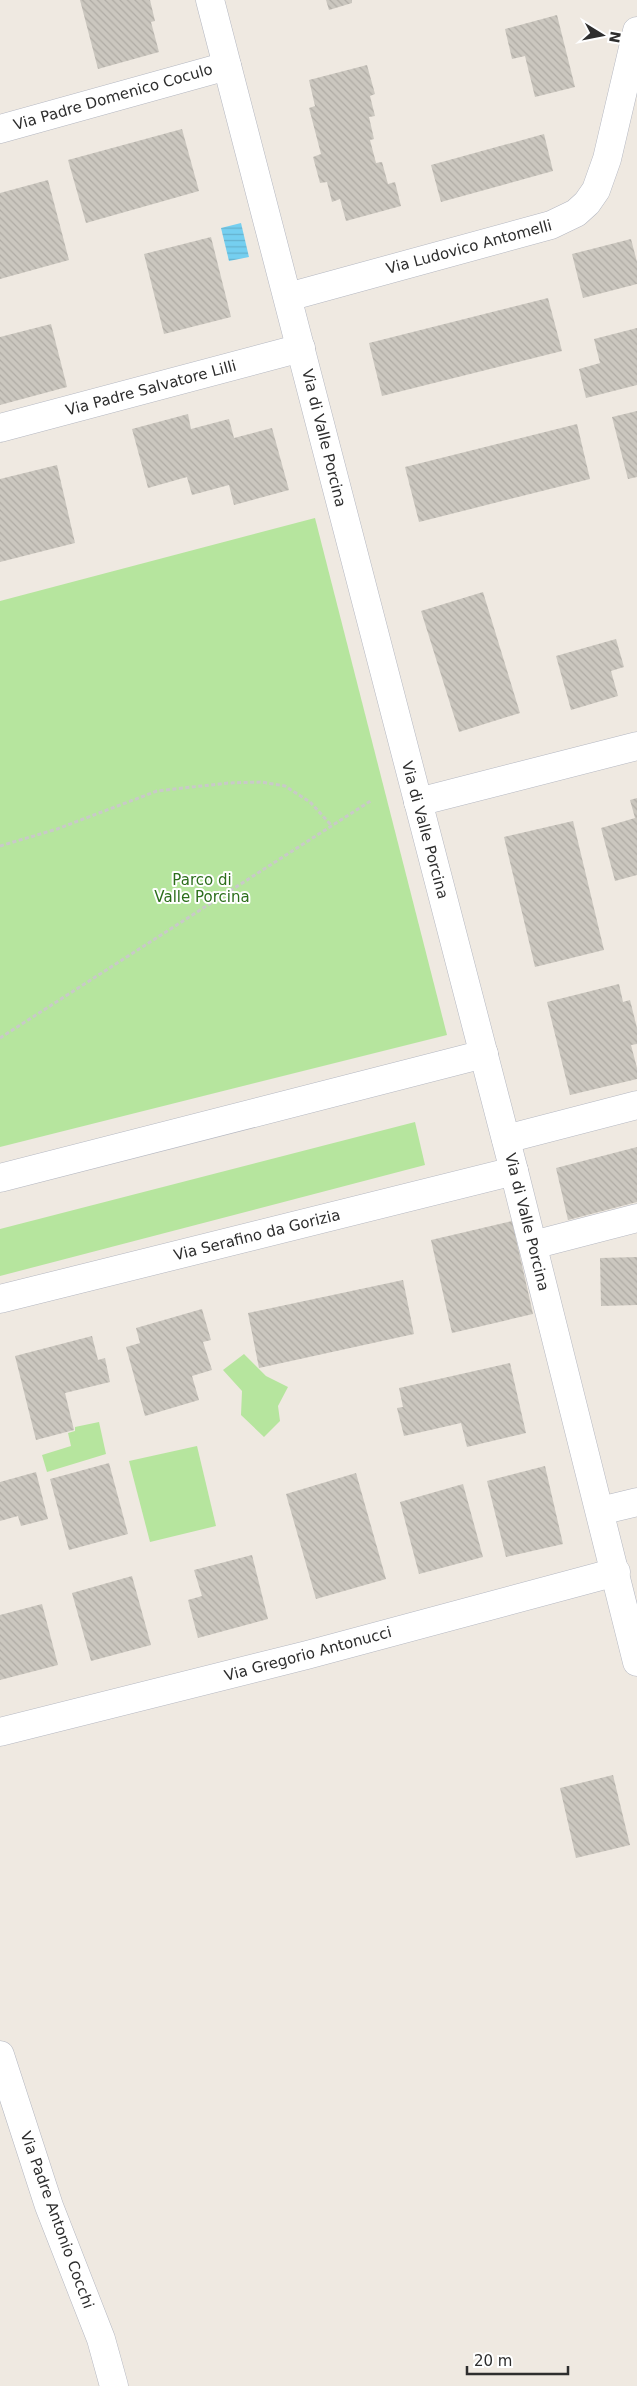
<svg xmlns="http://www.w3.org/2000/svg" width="637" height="2386" viewBox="0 0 637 2386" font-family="'DejaVu Sans',sans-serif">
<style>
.green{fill:#b6e59e}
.water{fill:url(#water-rules)}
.building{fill:url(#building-back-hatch)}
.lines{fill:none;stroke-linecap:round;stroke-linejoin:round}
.minor-casing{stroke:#b4b7c1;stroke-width:29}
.path{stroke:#c9c9c9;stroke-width:3;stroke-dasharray:4 2.5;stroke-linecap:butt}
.minor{stroke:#fff;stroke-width:28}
.labels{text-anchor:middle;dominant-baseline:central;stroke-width:4;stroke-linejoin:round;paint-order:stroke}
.street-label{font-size:15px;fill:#2e2e2e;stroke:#fff}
.park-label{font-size:15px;fill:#2c6e1b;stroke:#fff}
</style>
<defs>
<pattern id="water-rules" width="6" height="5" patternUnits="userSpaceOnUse" patternTransform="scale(1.25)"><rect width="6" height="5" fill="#75cff0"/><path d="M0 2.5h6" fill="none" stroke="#66b2ce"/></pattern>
<pattern id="building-back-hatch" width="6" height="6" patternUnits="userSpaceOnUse" patternTransform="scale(1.25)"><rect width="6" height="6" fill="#cbc7bf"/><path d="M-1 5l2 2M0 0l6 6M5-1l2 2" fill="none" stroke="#afaba4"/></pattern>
</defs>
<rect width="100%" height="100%" fill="#efe9e1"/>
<g class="green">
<polygon points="315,518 447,1035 0,1147 0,601"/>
<polygon points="415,1122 425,1165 0,1276 0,1229"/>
<polygon points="244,1354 266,1376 288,1387 278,1406 280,1421 264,1437 241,1415 242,1391 223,1370"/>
<polygon points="99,1422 106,1454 47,1472 42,1455 71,1446 68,1433 75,1431 75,1427"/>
<polygon points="197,1446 216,1526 150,1542 129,1461"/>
</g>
<polygon class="water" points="241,223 249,257 229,261 221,228"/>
<g class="building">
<polygon points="80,0 150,0 155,21 151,22 159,52 98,69"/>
<polygon points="326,0 352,0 352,3 329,10"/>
<polygon points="557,15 575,87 535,97 525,56 512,59 505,29"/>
<polygon points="367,65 375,94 370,96 375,116 369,117 374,139 370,140 376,163 382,162 388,184 395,182 401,206 346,221 340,199 332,202 327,182 320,183 313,157 321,154 309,108 315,106 309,80"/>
<polygon points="182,129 199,191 86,223 68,160"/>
<polygon points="544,134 553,171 441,202 431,165"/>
<polygon points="48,180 69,260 0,279 0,193"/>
<polygon points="211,237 231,317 164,334 144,254"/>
<polygon points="631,239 637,262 637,284 583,298 572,254"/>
<polygon points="548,298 562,351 382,396 369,343"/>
<polygon points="51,324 67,387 0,405 0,337"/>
<polygon points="637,328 637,385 586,398 579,369 600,363 594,339"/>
<polygon points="637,411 637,477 628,479 612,417"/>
<polygon points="188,414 191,429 229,419 234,438 272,428 289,490 234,505 229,485 192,495 187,477 148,488 132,429"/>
<polygon points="577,424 590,479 419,522 405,467"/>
<polygon points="57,465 75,543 0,562 0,479"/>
<polygon points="483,592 520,713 459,732 421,611"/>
<polygon points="616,639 624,667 611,671 618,696 571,710 556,656"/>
<polygon points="637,798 637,875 615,881 601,828 635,818 630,800"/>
<polygon points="573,821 604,950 535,967 504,837"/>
<polygon points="619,984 623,1002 630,1000 637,1028 637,1044 631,1045 637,1068 637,1079 570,1095 547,1002"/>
<polygon points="637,1147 637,1202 568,1220 556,1168"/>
<polygon points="512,1221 533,1314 452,1333 431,1240"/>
<polygon points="637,1257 637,1305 601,1306 600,1258"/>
<polygon points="403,1280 414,1334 259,1368 248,1313"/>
<polygon points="202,1309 211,1340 203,1342 212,1370 192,1376 199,1400 145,1416 126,1347 140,1343 136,1328"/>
<polygon points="92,1336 98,1360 105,1358 110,1382 65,1393 74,1430 36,1440 15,1356"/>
<polygon points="510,1363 526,1433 467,1447 461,1423 404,1436 397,1408 403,1407 399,1388"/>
<polygon points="109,1463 128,1534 69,1550 50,1479"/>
<polygon points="545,1466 563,1544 506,1557 487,1481"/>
<polygon points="36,1472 48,1519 21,1526 18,1516 0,1521 0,1482"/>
<polygon points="356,1473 386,1579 316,1599 286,1494"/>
<polygon points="463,1484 483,1557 419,1574 400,1502"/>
<polygon points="252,1555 268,1619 198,1638 188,1600 202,1596 194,1570"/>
<polygon points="132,1576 151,1645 91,1661 72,1593"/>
<polygon points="42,1604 58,1665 0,1680 0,1615"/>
<polygon points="613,1775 630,1845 576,1858 560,1788"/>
</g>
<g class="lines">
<g class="minor-casing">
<g id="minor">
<polyline points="210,0 514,1171 637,1662"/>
<polyline points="0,129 227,66"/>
<polyline points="288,297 551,225 576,213 587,203 596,190 607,159 637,31"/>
<polyline points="0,428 301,348"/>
<polyline points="418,802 637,746"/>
<polyline points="506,1139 637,1105"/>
<polyline points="0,1178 484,1054"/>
<polyline points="533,1245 637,1218"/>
<polyline points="0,1299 514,1171"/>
<polyline points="600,1511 637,1502"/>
<polyline points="0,1732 307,1655 616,1572"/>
<polyline points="0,2055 49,2206 101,2339 114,2386"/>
</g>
</g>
<g class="path">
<polyline points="0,846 57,829 157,791 228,783 261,782 285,786 310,802 332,826"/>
<polyline points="0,1038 372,800"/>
</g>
<use href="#minor" class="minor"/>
</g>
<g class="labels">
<g class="street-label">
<text transform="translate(113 97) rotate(-16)">Via Padre Domenico Coculo</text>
<text transform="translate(469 247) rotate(-15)">Via Ludovico Antomelli</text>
<text transform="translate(151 388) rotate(-15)">Via Padre Salvatore Lilli</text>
<text transform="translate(324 438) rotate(76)">Via di Valle Porcina</text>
<text transform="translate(425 830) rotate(75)">Via di Valle Porcina</text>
<text transform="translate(527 1222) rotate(76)">Via di Valle Porcina</text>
<text transform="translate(257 1235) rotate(-14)">Via Serafino da Gorizia</text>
<text transform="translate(308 1654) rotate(-15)">Via Gregorio Antonucci</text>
<text transform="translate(57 2220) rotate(70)">Via Padre Antonio Cocchi</text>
</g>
<g class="park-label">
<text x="202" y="880">Parco di<tspan x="202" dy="17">Valle Porcina</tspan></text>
</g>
</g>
<g transform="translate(602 35) rotate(100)" stroke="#ffffff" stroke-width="4" paint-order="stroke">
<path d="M0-4L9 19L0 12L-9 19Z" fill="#2e2e2e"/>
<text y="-8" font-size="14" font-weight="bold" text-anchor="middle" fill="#2e2e2e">N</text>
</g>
<path d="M467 2366v8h101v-8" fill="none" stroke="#2e2e2e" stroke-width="2.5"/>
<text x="474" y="2366" font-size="15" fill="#2e2e2e" stroke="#ffffff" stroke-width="4" paint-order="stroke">20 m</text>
</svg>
